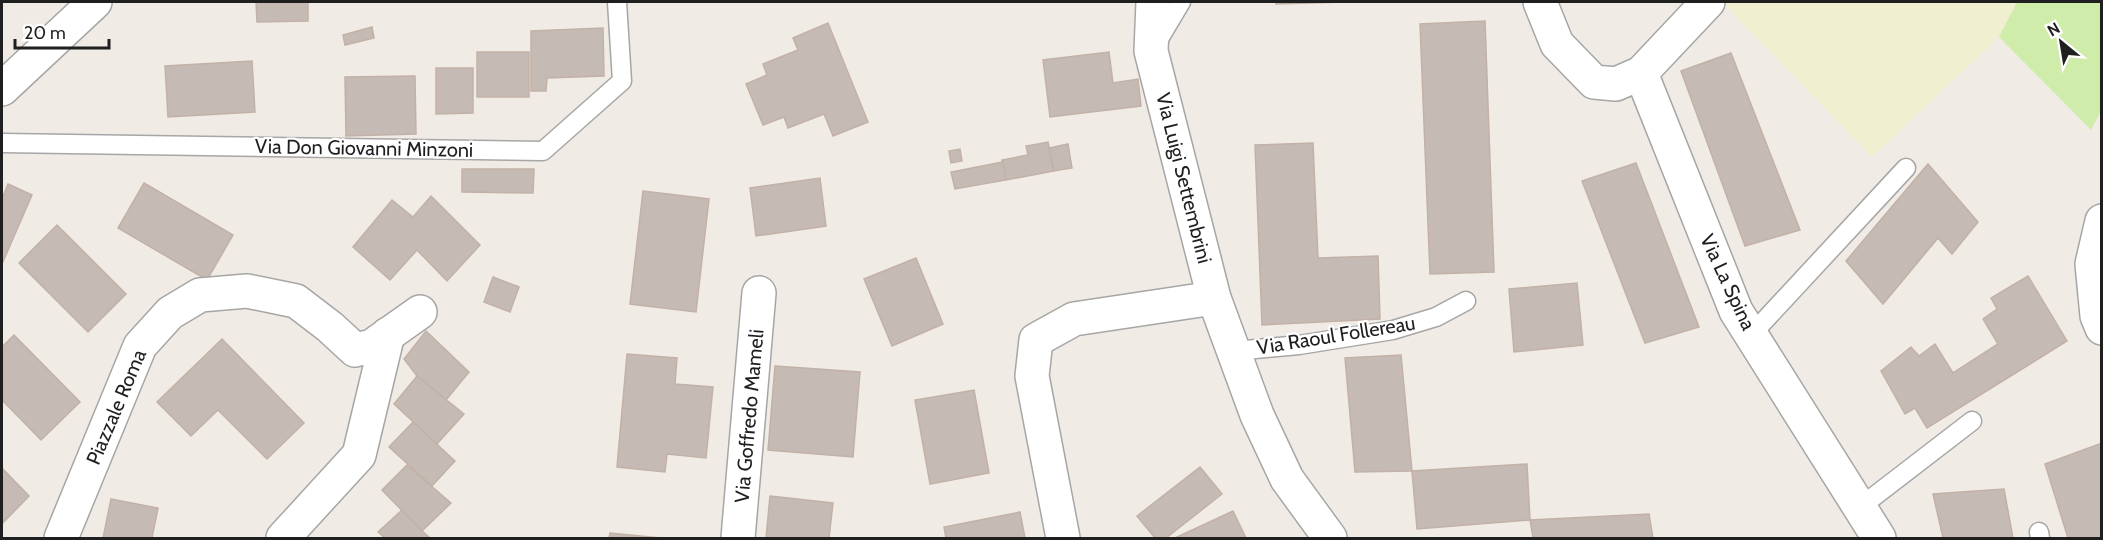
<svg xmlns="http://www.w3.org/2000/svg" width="2103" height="540" viewBox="0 0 2103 540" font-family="Cabin,sans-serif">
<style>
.farmland{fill:#f0efd0}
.grass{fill:#d0ecaa}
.building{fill:#c5bbb4;stroke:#c3b1a7;stroke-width:1.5}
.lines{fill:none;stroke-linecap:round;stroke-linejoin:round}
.service-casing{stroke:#a6a6a6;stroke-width:21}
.minor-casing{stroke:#a6a6a6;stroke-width:36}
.service{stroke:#fff;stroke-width:18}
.minor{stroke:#fff;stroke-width:33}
.labels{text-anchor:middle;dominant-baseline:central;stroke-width:4.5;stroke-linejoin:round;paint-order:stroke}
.street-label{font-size:20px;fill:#1f1f1f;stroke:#fff}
</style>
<rect width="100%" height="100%" fill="#f0ece5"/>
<polygon class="farmland" points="1725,2 2017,2 1999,37 1872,157 1723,3"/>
<polygon class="grass" points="2017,2 2101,2 2101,111 2091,130 1999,37"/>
<g class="building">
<polygon points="256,2 308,2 308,21 257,22"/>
<polygon points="1276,2 1346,2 1276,4"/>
<polygon points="1485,21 1494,272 1430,274 1420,24"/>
<polygon points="828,23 868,122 833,136 824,114 788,128 784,117 763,125 746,84 767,75 763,64 798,50 793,38"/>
<polygon points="372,27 374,38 345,45 343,35"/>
<polygon points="603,28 604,76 547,78 546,91 531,91 531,31"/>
<rect x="477" y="52" width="52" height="45"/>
<polygon points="1109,52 1113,83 1138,79 1141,106 1050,117 1043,60"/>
<polygon points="1731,53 1800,230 1745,246 1681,71"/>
<polygon points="252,61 255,112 168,117 165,66"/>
<polygon points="436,68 473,68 473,113 436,114"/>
<polygon points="415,76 416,134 346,136 345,77"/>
<polygon points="1048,142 1054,171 1006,180 1002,160 1028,155 1026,146"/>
<polygon points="1313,143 1318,258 1378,256 1380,319 1262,325 1255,145"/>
<polygon points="1068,144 1072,168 1054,171 1049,148"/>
<polygon points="960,149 962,161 951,163 949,151"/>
<polygon points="1003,162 1006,180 955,189 951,172"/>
<polygon points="1636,163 1699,327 1645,343 1582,181"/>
<polygon points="1928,164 1978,222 1952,254 1938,238 1883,304 1846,261"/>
<polygon points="462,169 534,169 533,193 462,192"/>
<polygon points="820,178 826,226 756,236 750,188"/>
<polygon points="144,183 233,235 207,280 118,228"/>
<polygon points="8,184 32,195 2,264 2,199"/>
<polygon points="643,191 709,199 696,312 630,304"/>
<polygon points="431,196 480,245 447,281 417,250 390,280 353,247 392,200 413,217"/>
<polygon points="57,225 126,294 88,332 19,263"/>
<polygon points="916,258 943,324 892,346 864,279"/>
<polygon points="2028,276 2067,341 1927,428 1915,408 1905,414 1881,371 1911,347 1919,356 1935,344 1953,373 1998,344 1983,319 1997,309 1991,298"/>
<polygon points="493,277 519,287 510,312 484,302"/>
<polygon points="1577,283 1583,345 1514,352 1509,289"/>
<polygon points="426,331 469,372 446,400 417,376 404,359"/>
<polygon points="14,335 80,402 41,440 2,400 2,347"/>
<polygon points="222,339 304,423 267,459 218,410 191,436 157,402"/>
<polygon points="627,354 677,358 675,384 713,387 706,458 667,454 665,472 617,467"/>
<polygon points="1401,355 1412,471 1355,472 1345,358"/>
<polygon points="775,366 860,372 853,457 768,450"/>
<polygon points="417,376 464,414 437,444 394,404"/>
<polygon points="974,390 989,473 930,484 915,400"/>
<polygon points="413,422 455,461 432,486 389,447"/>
<polygon points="2102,443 2102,538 2068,538 2045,464"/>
<polygon points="1527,464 1530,520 1417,529 1412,471"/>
<polygon points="407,465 451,503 422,531 382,490"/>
<polygon points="1200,467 1222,494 1166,538 1155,538 1137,516"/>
<polygon points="2,468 29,496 2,524"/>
<polygon points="2004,489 2013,538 1943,538 1933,494"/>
<polygon points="770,496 833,503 829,538 766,538"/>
<polygon points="111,499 158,508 152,538 103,538"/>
<polygon points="402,510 422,531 430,538 385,538 378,532"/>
<polygon points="1233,511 1246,538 1175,538"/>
<polygon points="1020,512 1025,538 946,538 944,527"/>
<polygon points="1649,514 1653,538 1533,538 1530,520"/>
<polygon points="610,533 661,538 609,538"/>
</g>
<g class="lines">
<g class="service-casing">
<g id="service">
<polyline points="1156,44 1181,2"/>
<polyline points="2,143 543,151 622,81 617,2"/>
<polyline points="1751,335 1906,168"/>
<polyline points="1234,351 1299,345 1393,330 1436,317 1466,301"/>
<polyline points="1859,508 1972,421"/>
<polyline points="2039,532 2040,538"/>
</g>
</g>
<g class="minor-casing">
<g id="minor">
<polyline points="1153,2 1151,51 1214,298 1257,415 1287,479 1330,538"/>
<polyline points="1540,2 1557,44 1594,82 1616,84 1641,73 1708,2"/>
<polyline points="1641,73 1736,311 1879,538"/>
<polyline points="2,89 95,2"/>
<polyline points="2102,221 2092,264 2097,316 2102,328"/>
<polyline points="61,538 140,346 170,313 200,295 247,291 296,301 330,327 355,350 372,346 420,312"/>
<polyline points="283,538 359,455 388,334"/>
<polyline points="738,538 759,293"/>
<polyline points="1063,538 1032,376 1036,340 1074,319 1214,298"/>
</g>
</g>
<use href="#service" class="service"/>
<use href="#minor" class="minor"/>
</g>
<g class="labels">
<g class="street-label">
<text transform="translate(364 148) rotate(1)">Via Don Giovanni Minzoni</text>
<text transform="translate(1184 178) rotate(76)">Via Luigi Settembrini</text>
<text transform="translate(1728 282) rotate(65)">Via La Spina</text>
<text transform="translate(1336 335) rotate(-9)">Via Raoul Follereau</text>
<text transform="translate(116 407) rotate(-67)">Piazzale Roma</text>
<text transform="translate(749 416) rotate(-85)">Via Goffredo Mameli</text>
</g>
</g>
<rect width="2103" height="540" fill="none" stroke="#1f1f1f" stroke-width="6"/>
<g transform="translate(2061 42) rotate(330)" stroke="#ffffff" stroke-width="4.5" paint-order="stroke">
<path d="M0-4.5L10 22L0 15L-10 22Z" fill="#1f1f1f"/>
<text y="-9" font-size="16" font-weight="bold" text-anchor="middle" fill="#1f1f1f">N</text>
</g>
<path d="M15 39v9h94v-9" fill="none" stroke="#1f1f1f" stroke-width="3"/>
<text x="24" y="39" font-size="18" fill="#1f1f1f" stroke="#ffffff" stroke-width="4.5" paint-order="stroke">20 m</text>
</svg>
